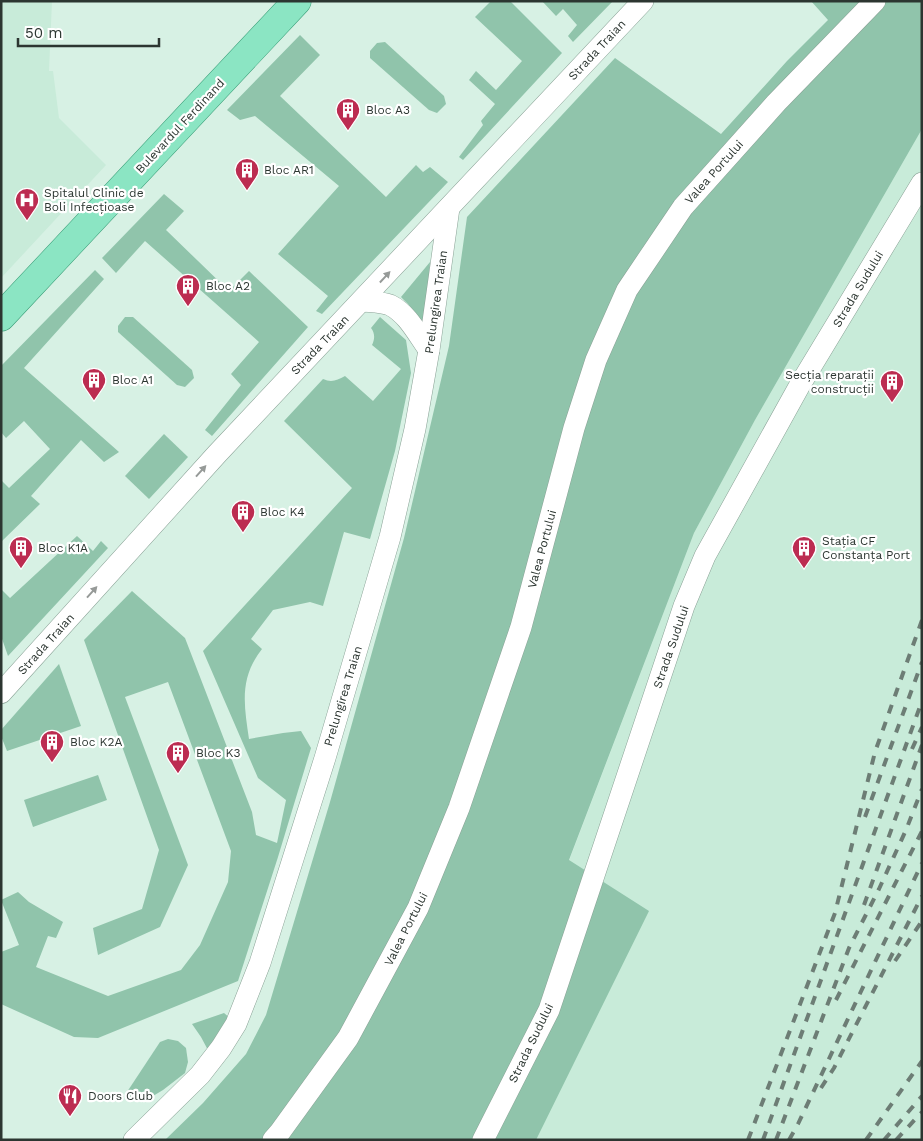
<svg xmlns="http://www.w3.org/2000/svg" width="923" height="1141" viewBox="0 0 923 1141" font-family="'Work Sans',sans-serif">
<style>
.built{fill:#c8ebd9}
.green{fill:#90c4ab}
.lines{fill:none;stroke-linecap:round;stroke-linejoin:round}
.minor-casing{stroke:#8aa296;stroke-width:22}
.major-casing{stroke:#389c76;stroke-width:29}
.minor{stroke:#fff;stroke-width:21}
.major{stroke:#8be5c3;stroke-width:28}
.rail{stroke:#6d7d75;stroke-width:4;stroke-dasharray:9 9;stroke-linecap:butt}
.oneway{fill:#969a98}
.labels{text-anchor:middle;dominant-baseline:central;stroke-width:4.5;stroke-linejoin:round;paint-order:stroke}
.street-label{font-size:12px;fill:#2c3631;stroke:#fff}
.poi-label{font-size:12px;fill:#2c3631;stroke:#fff;text-anchor:start}
</style>
<rect width="100%" height="100%" fill="#d7f1e4"/>
<g class="built">
<polygon points="1,1 52,1 49,71 53,71 59,118 106,165 1,278"/>
<polygon points="922,129 922,1140 435,1140 569,861 694,533 755,420"/>
</g>
<g class="green">
<polygon points="491,1 510,1 562,53 463,160 459,157 483,125 481,121 495,104 469,80 476,71 496,90 522,61 475,17"/>
<polygon points="542,1 613,1 573,42 568,36 577,25 563,9 556,16"/>
<polygon points="811,1 922,1 922,129 755,420 694,533 569,860 649,911 536,1140 165,1140 203,1103 246,1054 266,1015 330,802 404,538 449,346 467,217 615,58 721,134 787,61 828,20"/>
<polygon points="300,35 320,55 280,96 386,197 416,165 423,172 430,167 448,182 322,314 316,311 328,296 278,254 339,186 255,116 240,120 227,110"/>
<polygon points="385,42 444,96 446,104 437,113 429,110 370,58 370,51 377,43"/>
<polygon points="164,194 184,211 166,230 229,291 249,271 308,327 212,436 205,430 241,385 231,374 259,342 145,241 116,273 102,258"/>
<polygon points="430,262 427,311 424,321 419,321 408,304 401,297"/>
<polygon points="95,270 104,279 24,368 119,452 104,462 81,440 31,496 40,504 1,542 1,480 9,488 50,449 24,421 6,438 1,432 1,366"/>
<polygon points="125,317 133,317 192,370 194,378 185,387 177,385 118,332 118,326"/>
<path d="M380,317L406,340L411,373L395,451L370,539L344,532L323,606L310,602L273,610L251,639L262,649C239,678 244,705 249,739L283,733L301,731L311,748L278,857L238,981L98,1038L74,1037L1,1004V952L19,945L1,900L18,892L29,902L63,922L56,938L48,936L36,967L108,996L181,970L200,945L228,882L231,851L168,682L125,697L188,865L160,927L98,955L93,928L142,909L159,850L84,640L132,591L185,638L252,812L256,835L277,843L286,800L258,778L203,651L352,488L284,421L323,379C332,383 337,380 345,376L373,401L401,369L372,345C375,339 375,333 371,328Z"/>
<polygon points="164,434 188,457 149,499 125,476"/>
<polygon points="77,536 93,551 101,541 108,548 8,656 1,636 1,589 10,598"/>
<polygon points="59,664 81,726 7,751 1,736 1,730"/>
<polygon points="98,775 107,800 33,827 24,800"/>
<polygon points="224,1013 231,1019 209,1052 201,1037 192,1024"/>
<polygon points="168,1039 178,1041 186,1048 188,1062 185,1073 163,1090 148,1099 128,1099 127,1092 160,1042"/>
</g>
<g class="lines">
<g class="minor-casing">
<g id="minor">
<path d="M362,301C371,302 382,302 390,305C408,314 418,335 429,350"/>
<polyline points="1,693 217,454 643,1"/>
<polyline points="134,1140 200,1075 221,1048 236,1024 260,963 325,758 390,537 415,429 429,350 449,208"/>
<polyline points="273,1140 280,1132 348,1038 418,908 459,808 521,627 574,428 596,360 627,290 683,207 776,103 875,1"/>
<polyline points="483,1140 549,1010 684,606 705,556 801,383 922,183"/>
</g>
</g>
<g class="major-casing">
<polyline id="major" points="1,317 297,1"/>
</g>
<use href="#minor" class="minor"/>
<use href="#major" class="major"/>
<g class="rail">
<polyline points="912,749 922,727"/>
<polyline points="865,817 922,662"/>
<polyline points="864,905 922,745"/>
<polyline points="895,961 922,921"/>
<polyline points="836,1000 922,831"/>
<polyline points="821,1088 834,1068 922,896"/>
<polyline points="748,1140 835,913 875,752 922,620"/>
<polyline points="763,1140 922,701"/>
<polyline points="776,1140 849,948 879,889 906,830 922,789"/>
<polyline points="789,1140 798,1124 922,863"/>
<polyline points="866,1140 922,1061"/>
<polyline points="884,1140 922,1096"/>
<polyline points="896,1140 922,1112"/>
</g>
</g>
<defs><path id="oneway-solid" d="M-6-.8H1V-3.2L6.5 0L1 3.2V.8H-6Z" transform="scale(1.25)"/></defs>
<g class="oneway">
<use href="#oneway-solid" transform="translate(385 277) rotate(-47)"/>
<use href="#oneway-solid" transform="translate(201 471) rotate(-48)"/>
<use href="#oneway-solid" transform="translate(92 592) rotate(-48)"/>
</g>
<defs>
<g id="building-pin" transform="scale(1.25)"><path d="M0 17L-7.5 6A9.5 9.5 0 1 1 7.5 6Z" fill="#bc2c51" stroke="#fff"/><path d="M-4-6H4V6H1V3H-1V6H-4ZM-2.5-4.3h1.7v1.8h-1.7ZM.8-4.3h1.7v1.8H.8ZM-2.5-1h1.7V.8h-1.7ZM.8-1h1.7V.8H.8Z" fill="#fff"/></g>
<g id="hospital-pin" transform="scale(1.25)"><path d="M0 17L-7.5 6A9.5 9.5 0 1 1 7.5 6Z" fill="#bc2c51" stroke="#fff"/><path d="M-5-5h3v3.5h4V-5h3V5h-3V1.5h-4V5h-3Z" fill="#fff"/></g>
<g id="restaurant-pin" transform="scale(1.25)"><path d="M0 17L-7.5 6A9.5 9.5 0 1 1 7.5 6Z" fill="#bc2c51" stroke="#fff"/><path d="M-5-6h1v4h1v-4h1v4h1v-4h1v5L-1.5 .5V6h-2V.5L-5-1ZM5-6V6H3V1.5H1.5Q1.5-4 5-6Z" fill="#fff"/></g>
</defs>
<g fill-rule="evenodd">
<use href="#building-pin" x="348" y="110"/>
<use href="#building-pin" x="247" y="170"/>
<use href="#hospital-pin" x="27" y="200"/>
<use href="#building-pin" x="188" y="286"/>
<use href="#building-pin" x="94" y="380"/>
<use href="#building-pin" x="892" y="382"/>
<use href="#building-pin" x="243" y="512"/>
<use href="#building-pin" x="21" y="548"/>
<use href="#building-pin" x="804" y="548"/>
<use href="#building-pin" x="52" y="742"/>
<use href="#building-pin" x="178" y="753"/>
<use href="#restaurant-pin" x="70" y="1096"/>
</g>
<g class="labels">
<g class="street-label">
<text transform="translate(597 50) rotate(-47)">Strada Traian</text>
<text transform="translate(180 126) rotate(-47)">Bulevardul Ferdinand</text>
<text transform="translate(714 172) rotate(-48)">Valea Portului</text>
<text transform="translate(858 289) rotate(-59)">Strada Sudului</text>
<text transform="translate(436 302) rotate(-82)">Prelungirea Traian</text>
<text transform="translate(320 345) rotate(-46)">Strada Traian</text>
<text transform="translate(542 549) rotate(-75)">Valea Portului</text>
<text transform="translate(46 644) rotate(-48)">Strada Traian</text>
<text transform="translate(671 647) rotate(-71)">Strada Sudului</text>
<text transform="translate(343 696) rotate(-73)">Prelungirea Traian</text>
<text transform="translate(406 929) rotate(-63)">Valea Portului</text>
<text transform="translate(531 1043) rotate(-64)">Strada Sudului</text>
</g>
<g class="poi-label">
<text x="366" y="110">Bloc A3</text>
<text x="264" y="170">Bloc AR1</text>
<text x="44" y="193">Spitalul Clinic de<tspan x="44" dy="14">Boli Infecțioase</tspan></text>
<text x="206" y="286">Bloc A2</text>
<text x="874" y="375" text-anchor="end">Secția reparații<tspan x="874" dy="14">construcții</tspan></text>
<text x="112" y="380">Bloc A1</text>
<text x="260" y="512">Bloc K4</text>
<text x="822" y="541">Stația CF<tspan x="822" dy="14">Constanța Port</tspan></text>
<text x="38" y="548">Bloc K1A</text>
<text x="70" y="742">Bloc K2A</text>
<text x="196" y="753">Bloc K3</text>
<text x="88" y="1096">Doors Club</text>
</g>
</g>
<rect width="923" height="1141" fill="none" stroke="#2c3631" stroke-width="5"/>
<path d="M18 38v8h141v-8" fill="none" stroke="#2c3631" stroke-width="2.5"/>
<text x="25" y="38" font-size="15" fill="#2c3631" stroke="#ffffff" stroke-width="4" paint-order="stroke">50 m</text>
</svg>
